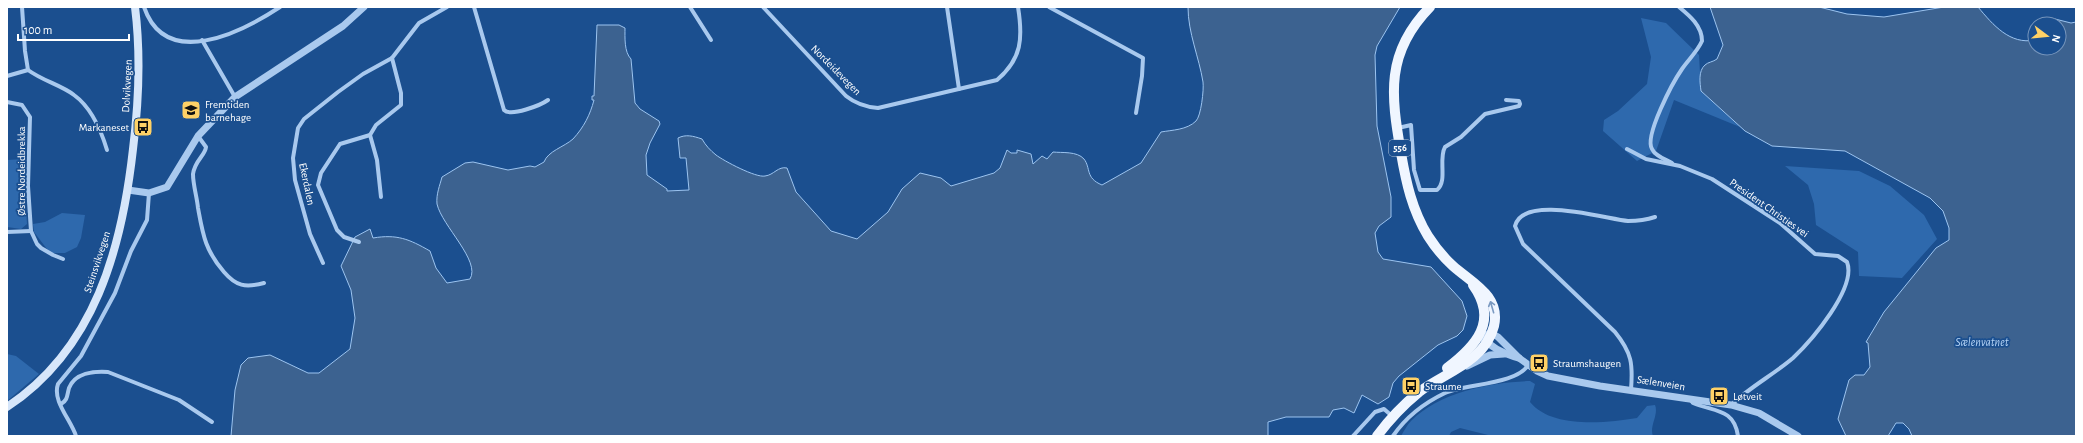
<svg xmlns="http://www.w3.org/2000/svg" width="2083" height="443" viewBox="0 0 2083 443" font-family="'Alegreya Sans',sans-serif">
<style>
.green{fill:#2e69ad}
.water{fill:#3c6290;stroke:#9cc4f0}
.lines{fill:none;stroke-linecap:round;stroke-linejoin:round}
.minor{stroke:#a9c9ee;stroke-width:4}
.tertiary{stroke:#a9c9ee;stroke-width:7}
.secondary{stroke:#d6e6fa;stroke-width:8}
.primary{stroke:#f0f6ff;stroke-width:10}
.oneway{stroke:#7b9ac1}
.labels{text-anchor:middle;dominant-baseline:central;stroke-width:3.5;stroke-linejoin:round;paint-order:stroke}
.shield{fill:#1b4f8f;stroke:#bbcadd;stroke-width:1}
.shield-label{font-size:10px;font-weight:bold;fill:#fff}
.street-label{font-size:11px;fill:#fff;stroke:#1b4f8f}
.poi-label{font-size:11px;fill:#fff;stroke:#1b4f8f;text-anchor:start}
.water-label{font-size:12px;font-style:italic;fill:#b5d3f5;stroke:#1b4f8f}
</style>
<rect width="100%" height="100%" fill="#1b4f8f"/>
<g class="green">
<polygon points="1641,18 1666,23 1699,55 1701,91 1740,127 1674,100 1656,151 1637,161 1603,131 1604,120 1618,111 1647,84 1651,57"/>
<polygon points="25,159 26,162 25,191 27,224 21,229 7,227 7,160"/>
<polygon points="1785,166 1859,171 1890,186 1924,215 1937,239 1902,278 1859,276 1858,252 1816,225 1814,204 1808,185"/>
<polygon points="62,213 85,215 81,238 77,247 65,253 50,253 34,232 33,224 45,222"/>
<polygon points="7,354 16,356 39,374 7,401"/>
<path d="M1530,381L1535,384L1530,402C1552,429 1606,423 1637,418L1647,406L1655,405C1659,415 1649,426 1653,436H1492L1460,428L1451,432L1449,436H1401C1404,431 1407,425 1411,421C1439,392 1492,382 1530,381Z"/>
</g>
<g class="water">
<path d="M1188,7H1400L1377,46L1375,55L1377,126L1391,197V217L1379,226L1375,233L1378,252L1383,259L1431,267L1462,301L1467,316L1463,330L1457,336L1438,345L1399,376L1393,383L1389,397L1378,404L1362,395L1354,413L1344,408L1333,410L1329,417H1286L1268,422V436H231L235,390L241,365L248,358L270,355L308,373H319L350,349L355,318L351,290L341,266L355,237L370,229L373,238C397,234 409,239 430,251L436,268L447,283L470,279C481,261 442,226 437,204C436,194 440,185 442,177L465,163L473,162L508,170L530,166L535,167L544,162C548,151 564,147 573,139C584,127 590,115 594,100H592V96H594L597,25H619L625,28C625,37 624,52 631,59L635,103L640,109L659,121L660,124L650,143L646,155L647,175L667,189V191L689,190L686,158H680L678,138C686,134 693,136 702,139C706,146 710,150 716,155C724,161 756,178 765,176C774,175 778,166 787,168L796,192L831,231L857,239L888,212L902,189L920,173L941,178L951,186L994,173L1000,168L1007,150L1011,153H1017V150L1031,154L1033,164L1042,156L1047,159L1053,152C1062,153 1077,151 1084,159C1091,168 1085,178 1102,185L1141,163L1161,132C1172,130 1187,130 1196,121C1201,116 1204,90 1203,82C1199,57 1188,33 1188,7Z"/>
<path d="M1710,7H1819L1847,14L1884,17L1944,7H1978C1993,25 2010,45 2035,40V48H2059V24H2049L2055,19L2071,23L2076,22V436H1912L1909,429L1903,423H1896L1888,436H1846L1838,419L1849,380L1855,375H1864L1870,367L1868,343L1866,342L1884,312L1936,248L1949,240V228L1943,211L1930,198L1845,151L1772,146L1745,131L1701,91C1700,83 1698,71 1705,65C1708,62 1713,62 1717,59L1723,45Z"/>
</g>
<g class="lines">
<g class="minor">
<path d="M22,7L25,51L28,70C43,81 61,85 74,95C92,108 101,130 107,150"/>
<path d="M144,7C166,71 242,32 280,7"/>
<path d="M474,7L504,110C511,117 541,105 548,100"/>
<polyline points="690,7 711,40"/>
<path d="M763,7L846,96C856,104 865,107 878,108L997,80C1022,59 1023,38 1018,7"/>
<polyline points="947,7 959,89"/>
<polyline points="1049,7 1143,58 1142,76 1136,113"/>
<polyline points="202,40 235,97"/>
<polyline points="7,76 28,70"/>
<polyline points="7,102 22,105 30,117 28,186 31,231 37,244 41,248 53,255 63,259"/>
<path d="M1398,128L1411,125L1414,170L1420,190H1437C1448,181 1438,159 1445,147L1461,137L1485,114L1519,106L1520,104L1519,101L1506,100"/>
<polyline points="370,135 377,160 381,197"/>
<path d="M198,136L206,147C205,156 195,160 193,174C193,185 197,197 198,208C203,235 205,250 224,272C236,286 245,288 264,283"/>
<path d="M1627,149L1646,159L1680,166L1712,179L1780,223L1815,254L1838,256L1847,262C1857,288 1811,341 1793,358C1773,375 1750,387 1731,405"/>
<path d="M1672,163C1665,159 1655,156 1652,149C1644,136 1673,82 1682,69C1688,60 1697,52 1702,41C1702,26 1690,16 1679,7"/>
<polyline points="7,232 31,231"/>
<polyline points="359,242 344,237 337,230 318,185 321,173 340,144 370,135 376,125 401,105 401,93 392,58"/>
<polyline points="323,263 310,234 295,180 293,158 298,128 304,119 338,92 363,74 392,58 419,23 447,7"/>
<path d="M1631,390C1633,364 1632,353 1615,332L1523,244L1515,226C1523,194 1606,219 1628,221C1638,221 1646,220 1655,217"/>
<path d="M1690,399L1693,403C1714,412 1734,408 1738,436"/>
<path d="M61,404C68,400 67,395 69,388C75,373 94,371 108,372L179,400L212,422"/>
<path d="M76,436C71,420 52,401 58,384L81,356L115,293L131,251L147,220L149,193"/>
<polyline points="1353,436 1375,412 1384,409 1392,416"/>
<path d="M1393,436C1406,417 1424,403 1445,393C1465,384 1518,384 1528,365"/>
</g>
<g class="tertiary">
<polyline points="128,190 149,193 167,187 198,136 235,97 343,26 364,7"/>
<polyline points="1488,334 1491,333 1498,337 1519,358 1537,371 1548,376 1600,386 1731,405 1759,413 1798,436"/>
<path d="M1480,335C1490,347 1503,354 1519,358"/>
<polyline points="1467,366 1490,355 1504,354"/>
</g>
<path class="secondary" d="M7,407C95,349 122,248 133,149C139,101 141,55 135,7"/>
<g class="primary">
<path d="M1447,368C1476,346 1499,321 1473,285"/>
<path d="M1377,436C1389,420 1403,405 1419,392C1444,373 1485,362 1494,326C1501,296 1472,283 1453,266C1443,257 1435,247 1428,236C1412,210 1406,182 1401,153C1391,95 1385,53 1430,7"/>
</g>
</g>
<defs><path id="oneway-shaft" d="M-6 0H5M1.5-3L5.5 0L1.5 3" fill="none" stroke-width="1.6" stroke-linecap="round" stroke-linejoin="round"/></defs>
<use class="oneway" href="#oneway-shaft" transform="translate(1492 307) rotate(-106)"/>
<defs>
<g id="school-square" transform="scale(1)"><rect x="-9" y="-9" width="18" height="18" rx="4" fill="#ffd166" stroke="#1b4f8f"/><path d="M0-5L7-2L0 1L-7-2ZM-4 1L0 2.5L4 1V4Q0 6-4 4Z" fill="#111"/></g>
<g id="bus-square" transform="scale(1)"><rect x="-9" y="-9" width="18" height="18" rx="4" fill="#ffd166" stroke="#1b4f8f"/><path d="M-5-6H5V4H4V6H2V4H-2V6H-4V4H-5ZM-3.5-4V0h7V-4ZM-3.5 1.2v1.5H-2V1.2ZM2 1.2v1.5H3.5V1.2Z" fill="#111"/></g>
</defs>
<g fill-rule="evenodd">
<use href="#school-square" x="191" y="110"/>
<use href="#bus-square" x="143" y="127"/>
<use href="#bus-square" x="1539" y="363"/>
<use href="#bus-square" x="1411" y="386"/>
<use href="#bus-square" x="1719" y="396"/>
</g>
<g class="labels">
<rect class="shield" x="1389" y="140" width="22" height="16" rx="3"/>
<g class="shield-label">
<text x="1400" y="148">556</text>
</g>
<g class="street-label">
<text transform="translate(836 70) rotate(45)">Nordeidevegen</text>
<text transform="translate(127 86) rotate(-87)">Dolvikvegen</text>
<text transform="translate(21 171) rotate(-90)">Østre Nordeidbrekka</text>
<text transform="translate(307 184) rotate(78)">Ekerdalen</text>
<text transform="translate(1769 208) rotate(35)">President Christies vei</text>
<text transform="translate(97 262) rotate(-72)">Steinsvikvegen</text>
<text transform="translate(1661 383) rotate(9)">Sælenveien</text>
</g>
<g class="poi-label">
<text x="205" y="104">Fremtiden<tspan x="205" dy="13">barnehage</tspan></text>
<text x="129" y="127" text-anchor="end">Markaneset</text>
<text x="1553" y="363">Straumshaugen</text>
<text x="1425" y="386">Straume</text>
<text x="1733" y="396">Løtveit</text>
</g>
<g class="water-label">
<text x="1982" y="342">Sælenvatnet</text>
</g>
</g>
<rect width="2083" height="443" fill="none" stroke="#ffffff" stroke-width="16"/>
<g transform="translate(2047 36) rotate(106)"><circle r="19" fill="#1b4f8f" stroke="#7695bc"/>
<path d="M0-3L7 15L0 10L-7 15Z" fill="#ffd166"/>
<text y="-6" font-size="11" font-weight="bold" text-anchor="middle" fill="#ffffff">N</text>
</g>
<path d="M18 34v6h111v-6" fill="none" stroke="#ffffff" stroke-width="2"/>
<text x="24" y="34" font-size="12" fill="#ffffff" stroke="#1b4f8f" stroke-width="3" paint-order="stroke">100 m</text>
</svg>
